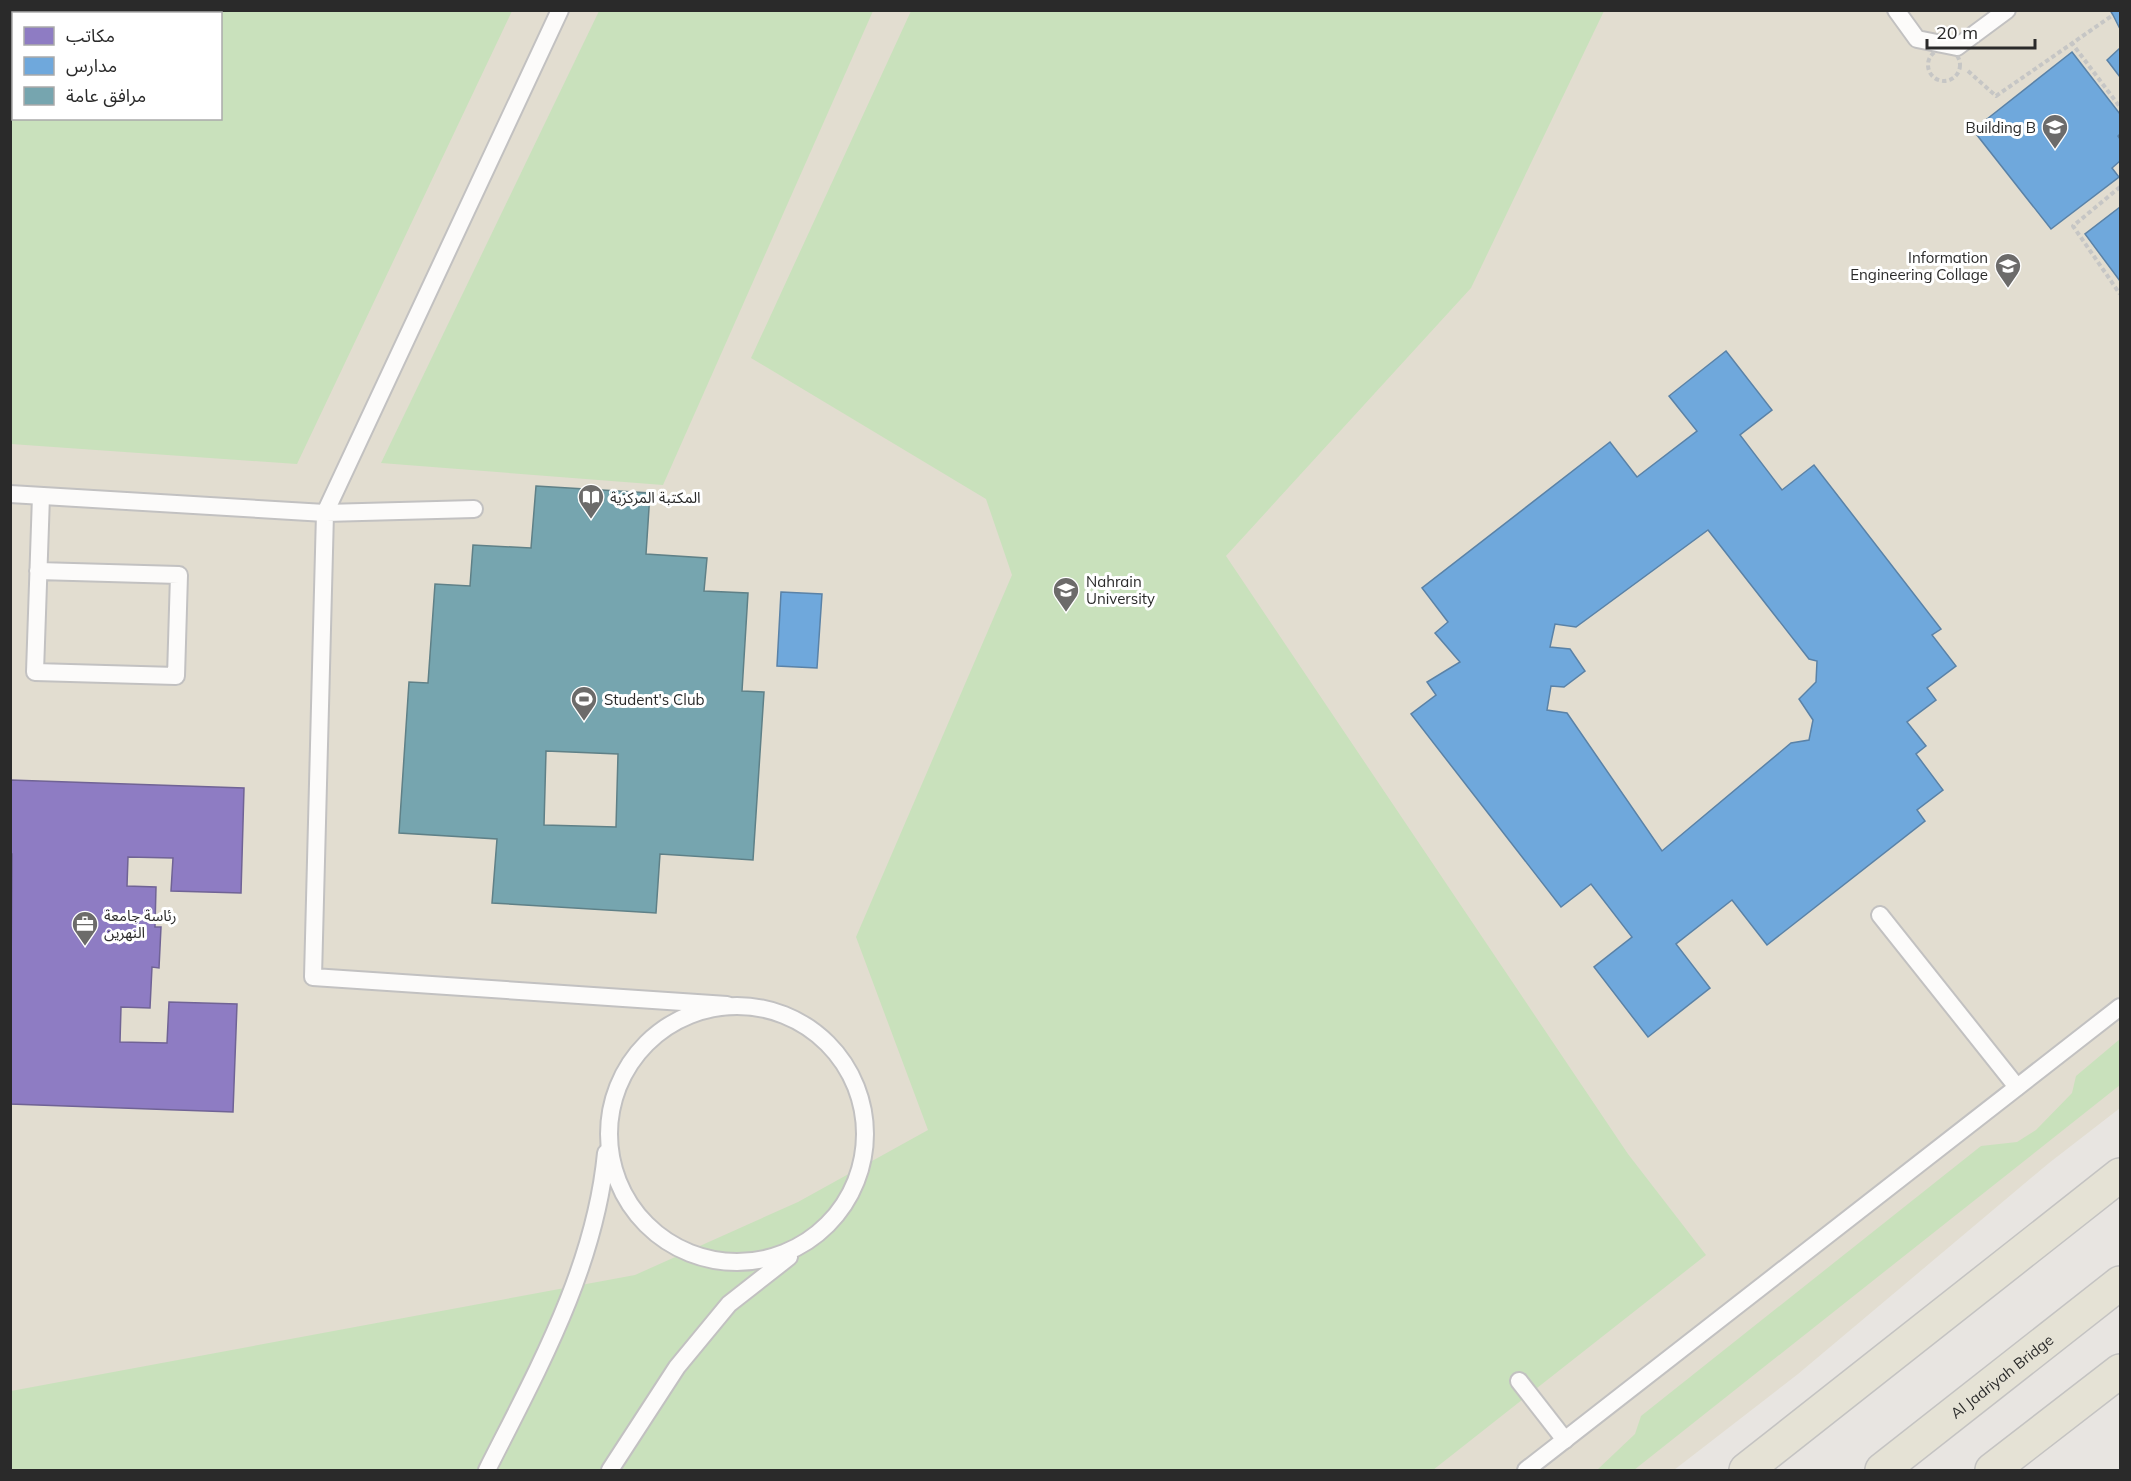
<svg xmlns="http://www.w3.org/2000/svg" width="2131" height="1481" viewBox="0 0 2131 1481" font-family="Mulish,'Noto Sans Arabic',sans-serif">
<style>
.education{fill:#e2ddd0;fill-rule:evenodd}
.green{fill:#c9e1bc;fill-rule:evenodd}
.offices{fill:#8e7cc3;stroke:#706395;stroke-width:1.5}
.schools{fill:#6fa8dc;stroke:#5a82a7;stroke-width:1.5;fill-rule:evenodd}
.public{fill:#76a5af;stroke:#5f8087;stroke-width:1.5;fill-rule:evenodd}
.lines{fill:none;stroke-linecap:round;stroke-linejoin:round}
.service-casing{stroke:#c2c1c1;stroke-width:20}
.primary-casing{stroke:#c4c3c2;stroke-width:36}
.path{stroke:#c6c6c5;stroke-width:4;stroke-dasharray:4.5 3;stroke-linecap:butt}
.service{stroke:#fcfbfa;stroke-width:16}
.primary{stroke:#e5e2d5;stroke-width:33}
.labels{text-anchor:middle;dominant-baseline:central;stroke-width:6;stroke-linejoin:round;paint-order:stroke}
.poi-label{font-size:15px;fill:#2a2a2a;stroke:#fff;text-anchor:start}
.street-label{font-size:15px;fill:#2a2a2a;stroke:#fff}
</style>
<rect width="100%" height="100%" fill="#e8e5e1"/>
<path class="education" d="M10,11H2120V1108L2049,1163L1798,1374L1674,1470H11ZM14,14H220V118H14Z"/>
<g class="green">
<path d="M10,11H512L297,464L11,444ZM14,14H220V118H14Z"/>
<polygon points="599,11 873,11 663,485 381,463"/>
<polygon points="911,11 1604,11 1471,288 1226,556 1628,1154 1706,1255 1433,1470 11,1470 11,1391 635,1275 798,1202 928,1130 856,937 1012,575 986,499 751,358"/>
<polygon points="2120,1039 2120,1085 1634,1470 1597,1470 1635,1434 1641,1416 1981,1146 2017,1142 2036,1130 2072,1093 2076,1076"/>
</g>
<polygon class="offices" points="10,780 244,788 241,893 171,891 173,858 128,857 127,886 156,887 155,927 161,927 159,968 152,967 150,1008 121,1007 120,1042 167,1043 169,1002 237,1004 233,1112 10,1104 12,854 10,854"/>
<g class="schools">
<polygon points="2110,10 2120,10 2120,29 2113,15"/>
<polygon points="2120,48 2120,77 2107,60"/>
<polygon points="2072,52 2120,114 2120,134 2118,136 2120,139 2120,161 2112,168 2119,177 2051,229 1973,130"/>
<polygon points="2120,207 2120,281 2085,234"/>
<path d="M1726,351L1772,410L1740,435L1782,490L1814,465L1941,629L1932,635L1956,666L1927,688L1936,700L1907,722L1926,746L1916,754L1943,790L1917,810L1925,821L1767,945L1732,900L1676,944L1710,988L1648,1037L1594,967L1632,937L1591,884L1561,907L1411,714L1436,695L1427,682L1460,662L1435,633L1448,622L1422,588L1610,442L1637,477L1697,431L1669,396ZM1708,530L1809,659L1817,661L1816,682L1799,699L1813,720L1809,740L1791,743L1662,851L1567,713L1547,710L1551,686L1564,687L1585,671L1570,649L1550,647L1555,624L1576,627Z"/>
<polygon points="781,592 822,594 817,668 777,666"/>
</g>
<path class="public" d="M536,486L650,493L646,554L707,558L704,591L748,593L742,691L764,692L753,860L660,854L656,913L492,903L497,839L399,833L409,682L428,683L435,584L470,586L473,545L531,548ZM546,751L618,754L616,827L544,825Z"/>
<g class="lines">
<g class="service-casing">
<g id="service">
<polyline points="1896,10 1917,39 1957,47 2007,10"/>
<polyline points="10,494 325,513 560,10"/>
<polyline points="474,509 325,513 313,977 727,1005"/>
<polyline points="38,571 179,575 176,676 35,672 41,496"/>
<polyline points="1880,915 2017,1087"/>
<circle cx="737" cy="1134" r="128"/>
<polyline points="1519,1381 1565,1440"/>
<path d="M487,1470C538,1369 595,1268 606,1153"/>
<polyline points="610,1470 677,1367 729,1304 789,1257"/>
<polyline points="1526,1470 2120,1007"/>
</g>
</g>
<g class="primary-casing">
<g id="primary">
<polyline points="1746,1470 2120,1175"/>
<path id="s1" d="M1882,1470L2120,1283"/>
<polyline points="1992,1470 2120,1371"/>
</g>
</g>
<g class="path">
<polyline points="2071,42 2120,107"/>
<circle cx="1944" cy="65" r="16"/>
<polyline points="1968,71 1996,96 2113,15"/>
<polyline points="2120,187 2073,226 2120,294"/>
</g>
<use href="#service" class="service"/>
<use href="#primary" class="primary"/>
</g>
<defs>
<g id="university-pin" transform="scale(1.35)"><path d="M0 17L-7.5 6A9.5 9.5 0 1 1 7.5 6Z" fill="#6c6b6a" stroke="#fff"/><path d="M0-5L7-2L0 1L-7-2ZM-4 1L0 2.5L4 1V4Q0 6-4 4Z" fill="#fff"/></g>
<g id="library-pin" transform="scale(1.35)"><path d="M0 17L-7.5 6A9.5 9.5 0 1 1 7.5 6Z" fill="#6c6b6a" stroke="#fff"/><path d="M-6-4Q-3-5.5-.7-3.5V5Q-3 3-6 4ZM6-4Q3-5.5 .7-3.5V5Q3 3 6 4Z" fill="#fff"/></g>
<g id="stadium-pin" transform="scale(1.35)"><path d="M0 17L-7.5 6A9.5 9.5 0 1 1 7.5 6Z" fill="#6c6b6a" stroke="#fff"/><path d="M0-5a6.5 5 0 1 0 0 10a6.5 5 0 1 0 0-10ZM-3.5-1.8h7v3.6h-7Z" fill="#fff"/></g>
<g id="office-pin" transform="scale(1.35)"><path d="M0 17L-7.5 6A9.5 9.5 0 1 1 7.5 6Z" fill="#6c6b6a" stroke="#fff"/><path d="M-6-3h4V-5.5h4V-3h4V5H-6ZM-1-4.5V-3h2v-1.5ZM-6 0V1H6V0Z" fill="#fff"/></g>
</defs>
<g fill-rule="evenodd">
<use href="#university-pin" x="2055" y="127"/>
<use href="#university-pin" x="2008" y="266"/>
<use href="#library-pin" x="591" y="497"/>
<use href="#university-pin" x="1066" y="590"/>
<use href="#stadium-pin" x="584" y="699"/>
<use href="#office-pin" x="85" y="924"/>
</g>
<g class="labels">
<g class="poi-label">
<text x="2036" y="127" text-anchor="end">Building B</text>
<text x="1988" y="257" text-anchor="end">Information<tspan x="1988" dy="17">Engineering Collage</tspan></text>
<text x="610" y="497">المكتبة المركزية</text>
<text x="1086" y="581">Nahrain<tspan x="1086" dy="17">University</tspan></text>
<text x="604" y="699">Student's Club</text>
<text x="104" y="915">رئاسة جامعة<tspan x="104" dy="17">النهرين</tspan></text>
</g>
<g class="street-label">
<text stroke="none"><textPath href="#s1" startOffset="152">Al Jadriyah Bridge</textPath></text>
</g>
</g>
<rect width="2131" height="1481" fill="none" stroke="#2a2a2a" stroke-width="24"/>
<rect x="12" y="12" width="210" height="108" fill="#ffffff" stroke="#aaaaaa" stroke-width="1.5"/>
<rect x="24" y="27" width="30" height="18" fill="#8e7cc3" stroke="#aaaaaa" stroke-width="1.5"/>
<text x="66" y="42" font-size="18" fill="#2a2a2a">مكاتب</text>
<rect x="24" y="57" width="30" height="18" fill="#6fa8dc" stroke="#aaaaaa" stroke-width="1.5"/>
<text x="66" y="72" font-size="18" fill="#2a2a2a">مدارس</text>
<rect x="24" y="87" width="30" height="18" fill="#76a5af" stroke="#aaaaaa" stroke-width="1.5"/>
<text x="66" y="102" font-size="18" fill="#2a2a2a">مرافق عامة</text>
<path d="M1927 39v9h108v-9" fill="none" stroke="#2a2a2a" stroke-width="3"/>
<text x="1936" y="39" font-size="18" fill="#2a2a2a" stroke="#ffffff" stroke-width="4.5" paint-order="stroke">20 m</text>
</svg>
